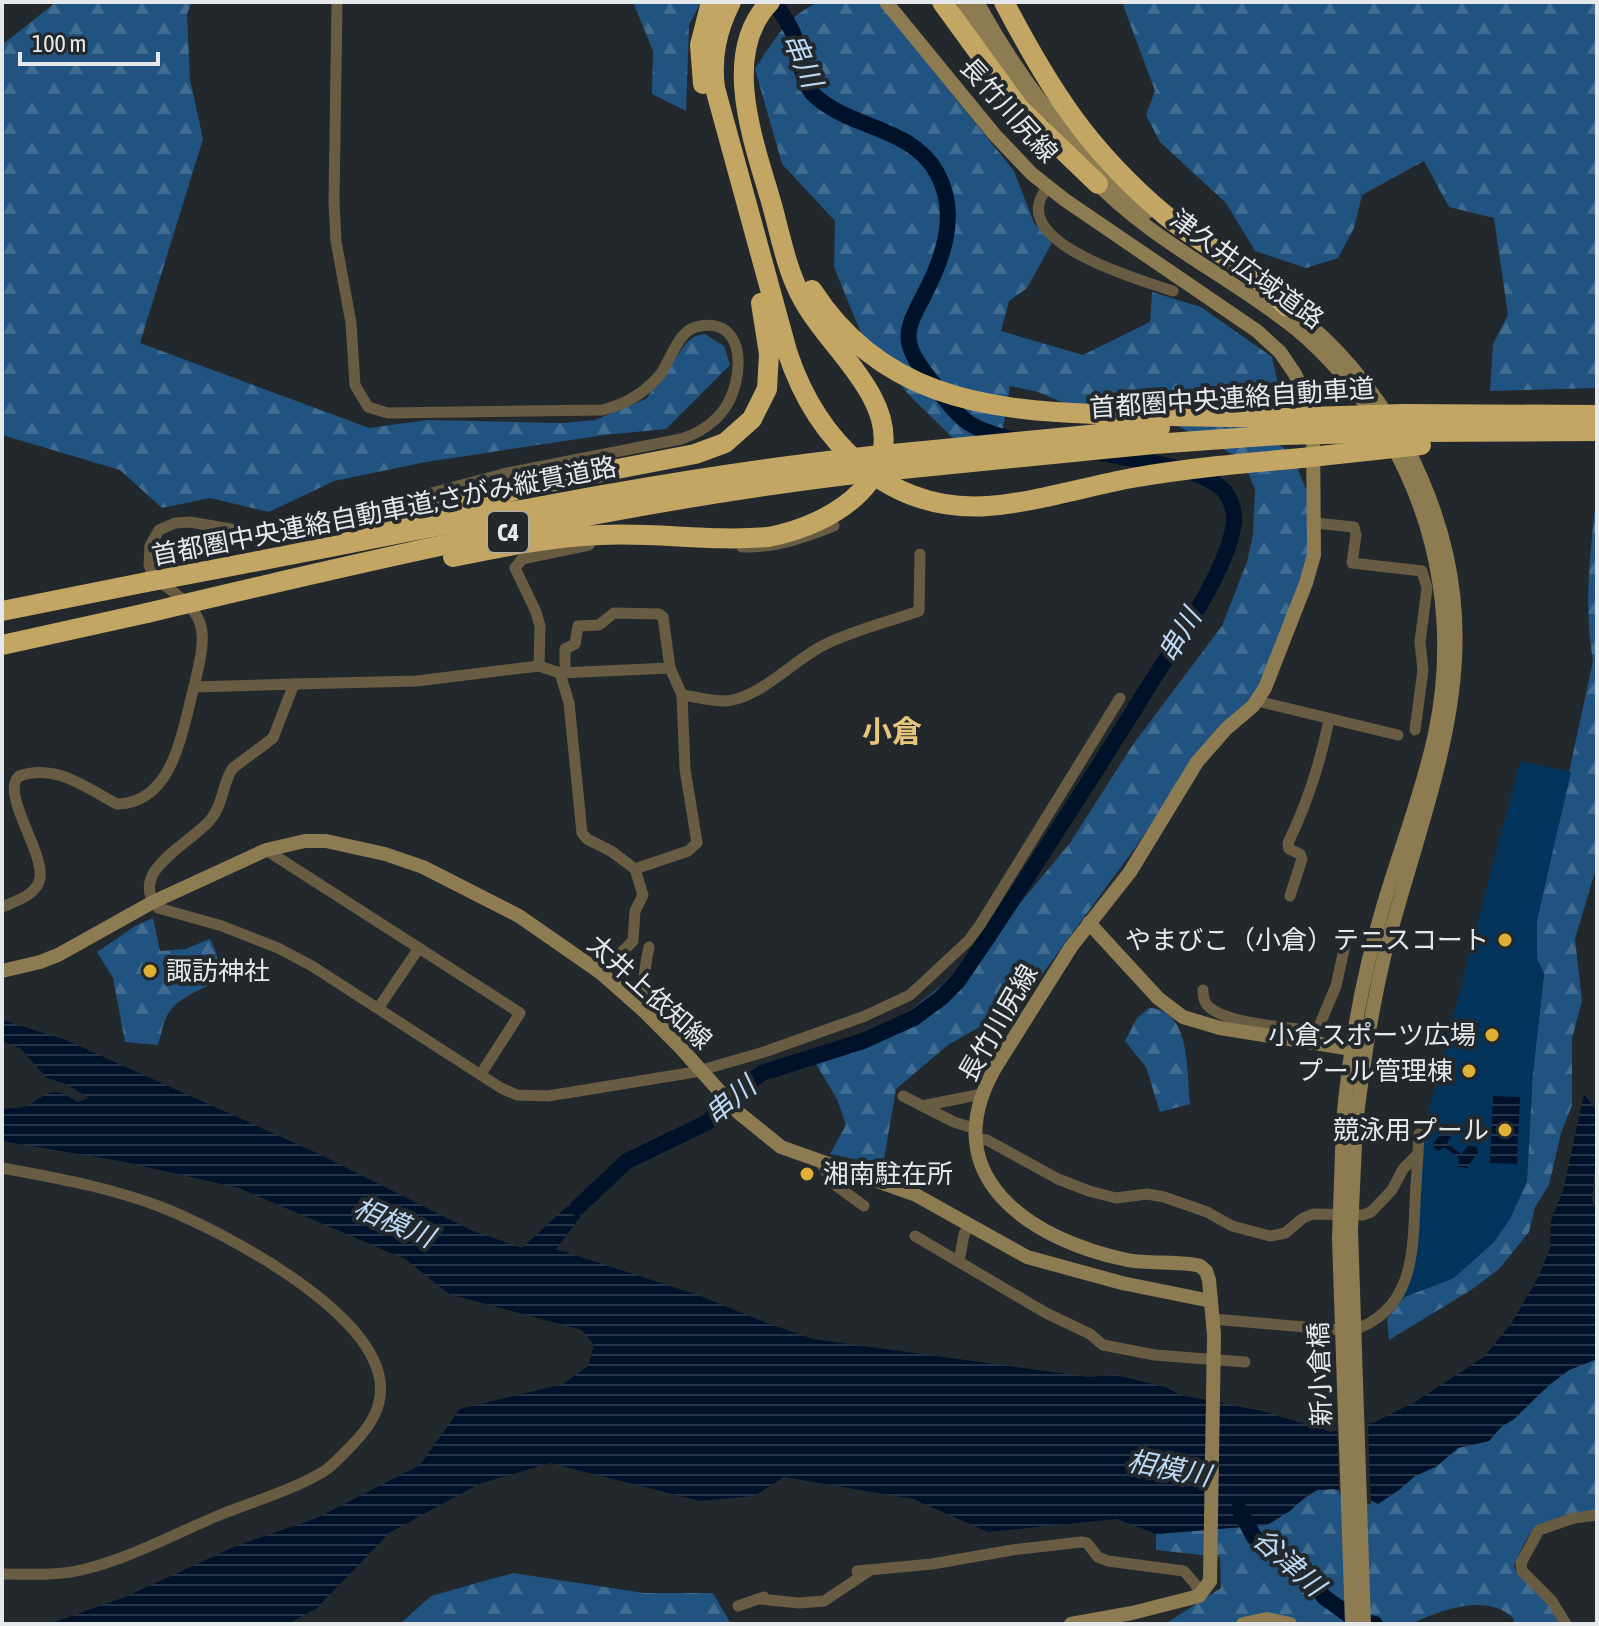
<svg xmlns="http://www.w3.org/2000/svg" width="1599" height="1626" viewBox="0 0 1599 1626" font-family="'Asap Condensed','Noto Sans JP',sans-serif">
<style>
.forest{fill:url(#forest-firs)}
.park{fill:#03345b}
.water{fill:url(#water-rules)}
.pier{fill:#23282c}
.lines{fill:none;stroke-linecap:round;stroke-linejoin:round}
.river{stroke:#001229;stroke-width:16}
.minor{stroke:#685d43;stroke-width:11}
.secondary{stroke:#8d7b51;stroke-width:14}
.motorway{stroke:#c3a663;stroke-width:20}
.secondary-bridge{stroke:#8d7b51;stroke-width:14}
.motorway-bridge{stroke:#c3a663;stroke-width:20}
.poi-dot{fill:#dfb034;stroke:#23282c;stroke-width:3}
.labels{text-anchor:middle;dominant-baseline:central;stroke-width:8;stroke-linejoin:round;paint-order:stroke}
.shield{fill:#23282c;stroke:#acafb2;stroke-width:2}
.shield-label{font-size:24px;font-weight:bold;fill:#e6e9ec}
.street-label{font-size:26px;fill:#e6e9ec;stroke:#23282c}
.poi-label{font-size:26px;fill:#e6e9ec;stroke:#23282c;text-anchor:end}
.water-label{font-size:28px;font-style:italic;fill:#bdd9f5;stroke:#23282c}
.quarter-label{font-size:30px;font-weight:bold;fill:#e6c67b;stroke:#23282c}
</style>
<defs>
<pattern id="forest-firs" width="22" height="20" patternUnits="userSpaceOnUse" patternTransform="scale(2)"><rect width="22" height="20" fill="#215380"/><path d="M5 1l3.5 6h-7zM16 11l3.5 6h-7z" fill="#416c92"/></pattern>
<pattern id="water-rules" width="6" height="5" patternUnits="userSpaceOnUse" patternTransform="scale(2)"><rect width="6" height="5" fill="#001229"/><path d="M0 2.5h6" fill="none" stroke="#253448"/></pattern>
</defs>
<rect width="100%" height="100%" fill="#23282c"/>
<g class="forest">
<polygon points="56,2 192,2 187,14 190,79 203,139 140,343 369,428 427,420 562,423 595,420 646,399 687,342 695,336 705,334 724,346 730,365 666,429 604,435 426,462 334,481 269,512 210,498 162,508 120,470 2,435 2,45"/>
<polygon points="633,2 701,2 689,25 686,111 652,94 653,51"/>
<path d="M820,2H878L1014,171L1034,223L1052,243L1027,288L1009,301L1001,331L1083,355L1150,322L1152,292L1201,307L1272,357L1279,388L1259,398L1223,396L1244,409L1293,458L1314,508L1307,569L1255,696L1203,747L1135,848L1021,1003L948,1045L896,1089L883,1165L830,1154L846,1125L837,1099L813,1059L898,1020L942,985L986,944L1070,843L1132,746L1222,626L1247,562L1253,534L1255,489L1242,459L1168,421L1112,424L1038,392L1010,386L1000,447H962L909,395L865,343L834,267L835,221L782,164L755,69C771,44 790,12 820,2Z"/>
<polygon points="1122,2 1597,2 1597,388 1490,391 1493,344 1508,315 1494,218 1449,207 1424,161 1362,195 1354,228 1338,258 1306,268 1255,251 1226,203 1160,142 1146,115 1155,91"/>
<path d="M1597,489V865L1575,939L1582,1001L1572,1038V1105L1561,1133L1549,1185L1535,1207L1529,1232L1499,1269L1471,1290L1389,1340L1387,1319L1404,1297L1454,1278L1533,1072L1544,974L1537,959V920L1593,661C1583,603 1591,547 1597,489Z"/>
<path d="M153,918L160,951L185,949L210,939C239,996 188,981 168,1014C163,1022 161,1035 158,1045L125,1042L113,978L97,952L135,926Z"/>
<path d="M1149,1008C1192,1010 1186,1072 1190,1104L1160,1112L1146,1067L1125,1041L1137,1018Z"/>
<path d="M1597,1359V1512C1577,1510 1540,1519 1528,1537C1522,1546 1518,1557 1514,1566L1517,1573L1549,1603L1559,1624H1512L1514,1619C1488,1592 1440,1610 1411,1624H1165L1221,1588L1220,1557L1156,1550V1534L1267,1525L1317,1490L1333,1489L1358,1494L1399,1490L1415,1476L1437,1466L1458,1448L1489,1441L1501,1427L1514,1419L1549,1385L1569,1370Z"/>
<polygon points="513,1573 644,1593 713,1593 731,1624 400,1624 431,1596"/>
</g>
<polygon class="park" points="1520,761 1571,772 1537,920 1537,959 1544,974 1533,1072 1527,1182 1510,1219 1494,1242 1454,1278 1404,1297 1416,1259 1425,1124"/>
<g class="water">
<path d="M2,1020L66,1040L319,1154L473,1231L522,1248L587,1188L595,1197L556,1249L698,1295L764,1322L813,1339L1088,1377L1116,1375L1165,1387L1181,1395L1262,1411L1331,1432L1375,1422L1415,1402L1484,1357L1511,1324L1539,1276L1550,1248L1551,1221L1563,1191L1584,1094L1597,1111V1147L1592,1199L1597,1214V1359L1569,1370L1549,1385L1514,1419L1501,1427L1489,1441L1458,1448L1437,1466L1415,1476L1399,1490L1378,1504L1358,1494L1333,1489L1317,1490L1306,1496L1290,1511L1267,1525L1156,1534L1117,1519L988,1532L913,1499L784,1477L754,1496L700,1501L550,1463L479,1484L389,1533L316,1609L287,1624H49L125,1597L236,1546L317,1518L420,1465L460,1409L563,1384L588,1366L594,1345L582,1330L449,1294L405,1259L239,1188L120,1161L2,1141V1109C10,1108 21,1109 29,1105C50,1092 53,1086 77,1102L89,1098L66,1084L47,1078L21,1049L2,1041Z"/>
<polygon points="1493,1096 1520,1097 1517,1164 1490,1163"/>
<polygon points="1448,1126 1452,1126 1454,1132 1447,1143 1461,1154 1469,1145 1477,1147 1478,1152 1467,1168 1458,1167 1459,1158 1444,1147 1439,1151 1434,1148 1433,1143"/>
</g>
<polygon class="pier" points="1368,1419 1371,1505 1356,1498 1339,1494 1337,1427"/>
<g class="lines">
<g class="river">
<path d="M774,2C781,12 788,22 793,33C801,53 799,81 815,96C851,129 912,127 937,173C959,213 944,257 924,295C917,310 904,328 910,346C914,361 927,375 936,387C963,424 970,428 1014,440"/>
<path d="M577,1208L627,1161L708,1122L733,1094L762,1073L863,1041L914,1018L941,998L958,981L986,940C1043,854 1099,766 1154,678C1179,638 1229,568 1234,522C1235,512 1231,501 1226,493C1206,467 1131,459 1099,453"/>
<polyline points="1239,1509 1254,1537 1310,1577 1324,1597 1357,1621 1375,1624"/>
</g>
<g class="minor">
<path d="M1048,187C1001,241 1140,280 1173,291"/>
<polyline points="1315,523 1354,527 1356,535 1352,563 1422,571 1427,588 1420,642 1423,670 1415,730"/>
<path d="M742,547C775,548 804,538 834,526"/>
<polyline points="539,666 540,626 536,612 515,568 522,559 589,545"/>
<polyline points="560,673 569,703 582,833 587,839 611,851 635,869 643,895 635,911 633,941 601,973"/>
<polyline points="565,673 565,649 575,644 578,626 599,625 614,613 659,614 663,617 670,668"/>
<path d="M294,684L194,687C209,624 208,615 154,578L149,565L150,546L159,530L175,523L190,522L248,532L296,529L507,473L681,439C699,433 714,424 725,408C743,382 749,318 700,326C677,329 672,360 659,376C644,393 624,405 602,410L388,413L368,407L355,385L351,323L336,241L334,202L337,2"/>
<path d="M682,695C696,697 711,701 725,701C760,699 794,659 826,644C855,630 888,622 919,611L920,554"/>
<polyline points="1257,701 1398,735"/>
<polyline points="266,850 520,1013 481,1074"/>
<path d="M635,869L688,851L697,843L685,769L682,695L670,668L560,673L539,666L417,681L294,684L273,738L233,768C222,783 224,803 211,819C191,844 126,871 158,908L222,926L278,948L312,966L501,1088L517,1095L548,1096L695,1072L764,1052L865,1016L910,995L968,941L980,925L1120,698"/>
<path d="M1290,896L1302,859L1300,854L1289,849L1288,843C1308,802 1320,764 1329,720"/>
<path d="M2,907C16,901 37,895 40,878C44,851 0,793 19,776C56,763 86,788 117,804C174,803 182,730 194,687"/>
<path d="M649,947C638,999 645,997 680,1034L682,1040L680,1047"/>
<path d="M1203,990C1203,997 1204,1003 1209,1007C1230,1025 1289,1027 1317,1031L1336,986L1345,945"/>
<polyline points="379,1007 419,948"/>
<polyline points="903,1096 954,1122 976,1129"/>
<polyline points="922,1106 982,1094"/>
<polyline points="977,1139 987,1140 1058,1179 1089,1191 1116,1198 1147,1194 1164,1197 1207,1212 1232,1226 1270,1236 1285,1233 1303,1218 1313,1214 1363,1215 1371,1212 1392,1190 1403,1169 1418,1154"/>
<polyline points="821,1163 834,1184 864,1206"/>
<path d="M2,1168C56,1178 109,1187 161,1207C222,1231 391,1318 380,1396C378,1415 366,1430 354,1443C344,1453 335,1464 323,1472C292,1490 255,1501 222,1514C176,1533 129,1559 81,1570C56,1576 28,1574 2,1574"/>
<polyline points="915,1236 1046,1313 1090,1334 1103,1345 1155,1355 1245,1362"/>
<polyline points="959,1262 964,1234 969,1226"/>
<path d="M1213,1319L1351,1331C1412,1312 1413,1256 1415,1203C1416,1180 1418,1157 1419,1134"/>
<polyline points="857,1571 932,1564 1012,1550 1081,1542 1087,1543 1098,1557 1108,1561 1184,1571 1196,1585 1199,1596"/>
<polyline points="760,1599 799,1603 824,1601 869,1571"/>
<polyline points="738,1606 764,1597"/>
<polyline points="1566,1624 1552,1601 1522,1571 1521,1563 1539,1530 1574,1518 1597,1515"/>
</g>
<g class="secondary">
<path d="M886,2L994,134L1032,174L1065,200L1257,331L1280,352L1295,374L1307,400L1313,425L1314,555L1306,583L1265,688L1253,706L1226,729L1197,762L1130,872L1071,947L995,1068C933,1177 1031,1240 1127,1260C1148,1264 1185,1261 1200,1266L1206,1271L1209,1280L1214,1335"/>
<polyline points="963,2 1007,72 1040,118"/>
<path d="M977,2C1020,80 1077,155 1147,212"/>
<path d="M1093,179C1151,241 1230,276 1296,329C1328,356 1354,386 1377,421"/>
<path d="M1280,302C1325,333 1362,375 1391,421"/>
<polyline points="1089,923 1158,998 1183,1017 1220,1028 1358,1050"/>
<polyline points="2,971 40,962 58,955 153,902 266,850 305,841 326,841 385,854 423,867 519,916 601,973 644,1011 680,1047 739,1113 781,1147 916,1195 1027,1257 1122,1283 1211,1301"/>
<path d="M1343,1123C1349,1052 1361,983 1381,914C1398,854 1422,795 1435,734C1456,634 1441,531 1390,441"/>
<path d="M1356,1124C1363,1064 1372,1004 1387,945C1438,758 1503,631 1404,442"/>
<polyline points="1071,1624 1132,1613 1199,1596 1210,1581"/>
<polyline points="1243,1624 1267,1619 1290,1624"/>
</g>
<g class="motorway">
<path d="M731,2C717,30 711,56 715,88L787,351C816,440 887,513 988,506C1037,502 1084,487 1132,478C1189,468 1246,463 1302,458"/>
<polyline points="942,2 1019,108 1098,184"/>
<path d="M1004,2C1050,90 1088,150 1165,215C1194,239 1228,255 1256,278C1267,287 1277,297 1287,307"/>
<polyline points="703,84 700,45 711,2"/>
<path d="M812,290C879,394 981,410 1095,414C1157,417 1218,416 1279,418"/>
<polyline points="1403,414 1597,415"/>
<polyline points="1413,432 1597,431"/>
<polyline points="872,456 1160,428"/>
<polyline points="872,472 1154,444 1280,435"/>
<polyline points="350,534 539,484 695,454 725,443 752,419 767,389 769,354 761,303"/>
<path d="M768,537C834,525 914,475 872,397C852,359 818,331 799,292C786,266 780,234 772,205C755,145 719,54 770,2"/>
<polyline points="2,611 147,582"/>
<polyline points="2,645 147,613"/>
</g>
<g class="secondary-bridge">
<polyline points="1343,1123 1339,1239 1352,1624"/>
<polyline points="1356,1124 1351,1230 1364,1624"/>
<polyline points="1210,1581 1214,1335"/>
</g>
<g class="motorway-bridge">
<polyline points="1279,418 1403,414"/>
<polyline points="1280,435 1413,432"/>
<polyline points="1302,458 1421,445"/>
<path d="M453,557C502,547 551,537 600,535C656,532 712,542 768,537"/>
<path d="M147,582C388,538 628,482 872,456"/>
<path d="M147,613C386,556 627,500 872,472"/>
</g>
</g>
<g class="poi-dot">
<circle cx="1505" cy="940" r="8"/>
<circle cx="150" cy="971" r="8"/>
<circle cx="1492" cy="1035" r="8"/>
<circle cx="1469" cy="1071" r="8"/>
<circle cx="1505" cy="1130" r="8"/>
<circle cx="807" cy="1174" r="8"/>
</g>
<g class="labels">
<rect class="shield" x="488" y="512" width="40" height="40" rx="6"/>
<g class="shield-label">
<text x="508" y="532">C4</text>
</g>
<g class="street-label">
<text transform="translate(1009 110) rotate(48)">長竹川尻線</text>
<text transform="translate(1247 269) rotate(36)">津久井広域道路</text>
<text transform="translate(1232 398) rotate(-4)">首都圏中央連絡自動車道</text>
<text transform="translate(384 511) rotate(-11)">首都圏中央連絡自動車道;さがみ縦貫道路</text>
<text transform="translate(650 992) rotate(42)">太井上依知線</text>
<text transform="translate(998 1023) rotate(-60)">長竹川尻線</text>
<text transform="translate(1320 1374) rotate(-92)">新小倉橋</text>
</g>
<g class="poi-label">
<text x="1489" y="940">やまびこ（小倉）テニスコート</text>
<text x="166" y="971" text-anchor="start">諏訪神社</text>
<text x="1476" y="1035">小倉スポーツ広場</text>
<text x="1453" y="1071">プール管理棟</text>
<text x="1489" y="1130">競泳用プール</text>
<text x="823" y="1174" text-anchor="start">湘南駐在所</text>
</g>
<g class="water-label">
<text transform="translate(803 60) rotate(67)">串川</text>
<text transform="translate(1179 635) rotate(-59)">串川</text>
<text transform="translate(730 1100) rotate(-40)">串川</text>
<text transform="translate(394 1222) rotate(23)">相模川</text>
<text transform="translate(1169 1468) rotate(11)">相模川</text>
<text transform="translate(1289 1562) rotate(42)">谷津川</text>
</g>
<g class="quarter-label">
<text x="892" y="731">小倉</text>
</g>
</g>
<rect width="1599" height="1626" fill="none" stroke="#e6e9ec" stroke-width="8"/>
<path d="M20 52v12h138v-12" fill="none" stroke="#e6e9ec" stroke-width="4"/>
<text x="32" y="52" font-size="24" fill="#e6e9ec" stroke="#23282c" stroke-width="6" paint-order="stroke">100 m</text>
</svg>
